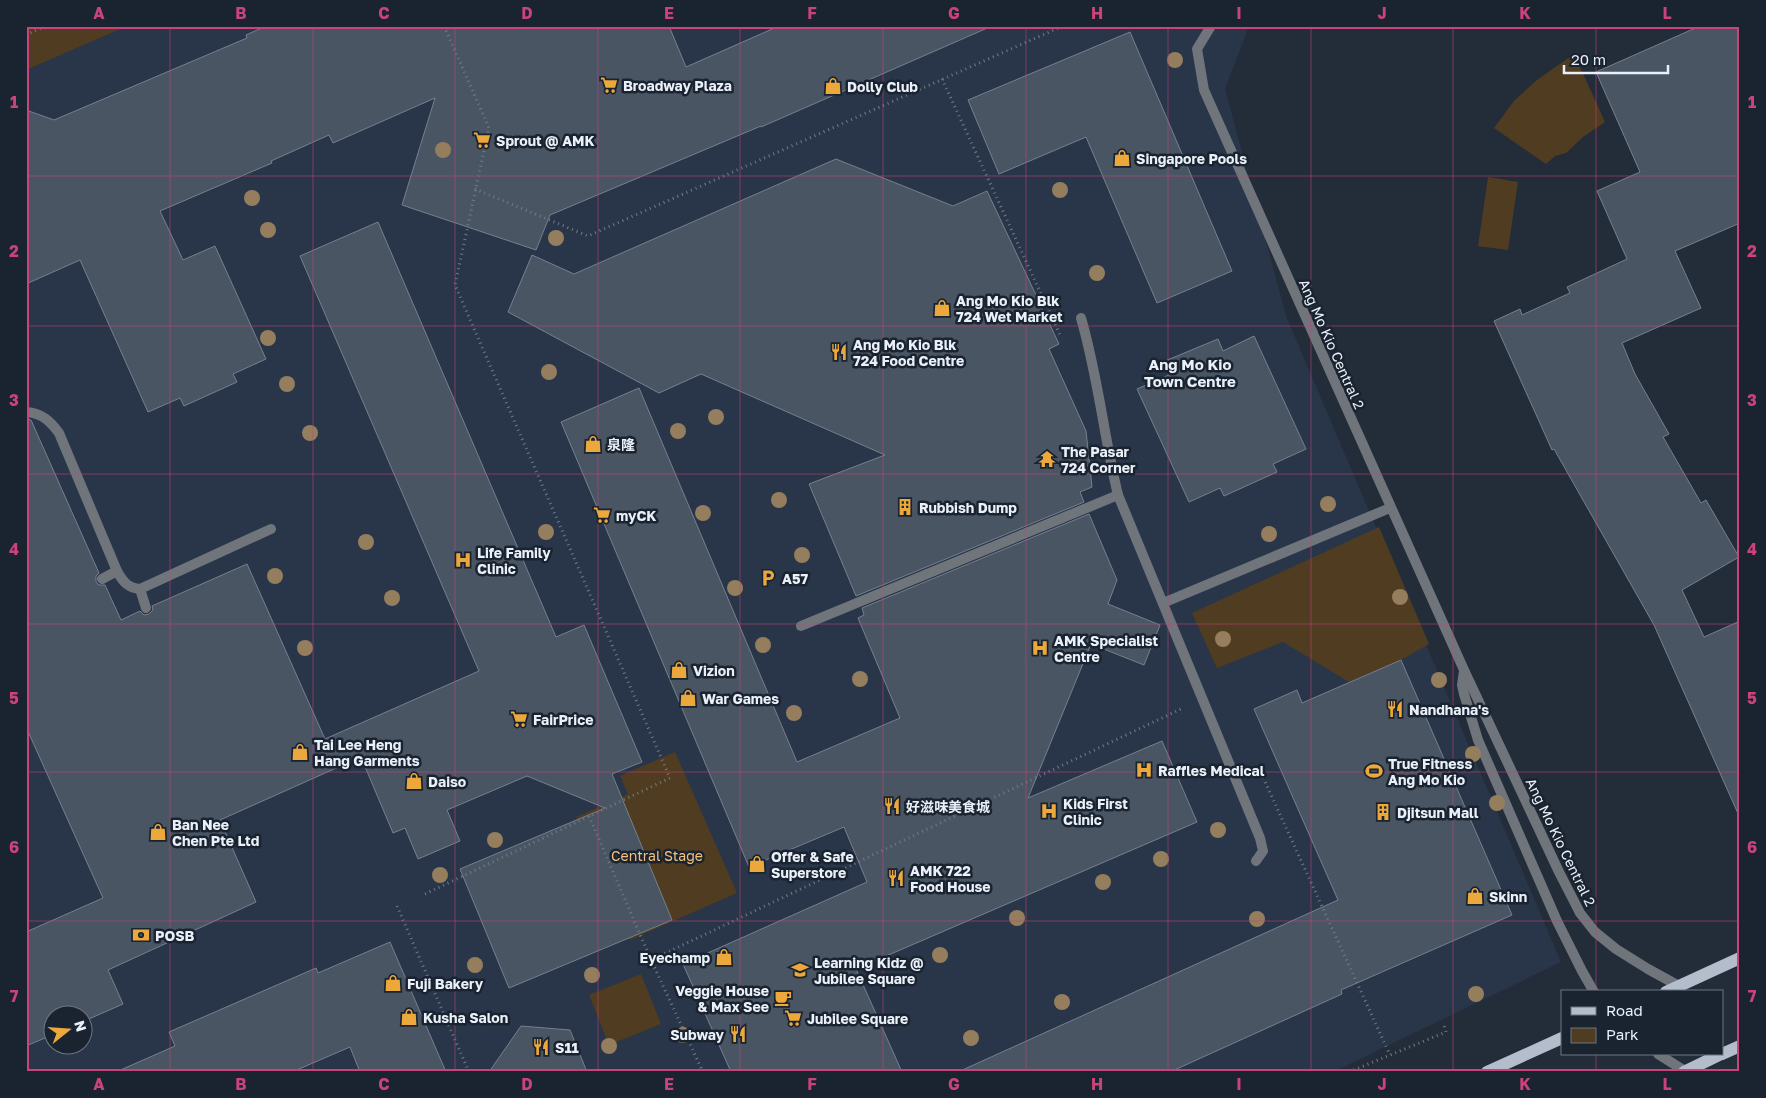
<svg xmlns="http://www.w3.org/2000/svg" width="1766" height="1098" viewBox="0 0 1766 1098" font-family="'Golos Text','Noto Sans SC',sans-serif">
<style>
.built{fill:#293649;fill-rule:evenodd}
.green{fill:#503c20}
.building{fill:#4a5563;stroke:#758090}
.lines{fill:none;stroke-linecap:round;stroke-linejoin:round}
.path{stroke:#727a86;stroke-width:3;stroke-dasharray:1 4;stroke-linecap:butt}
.service{stroke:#70757c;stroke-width:10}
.minor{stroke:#70757c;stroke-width:10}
.primary{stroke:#b3bdcc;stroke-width:12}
.tree{fill:#957e5e}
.grid{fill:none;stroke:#ca437b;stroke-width:1;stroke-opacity:0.55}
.labels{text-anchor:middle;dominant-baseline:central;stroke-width:5;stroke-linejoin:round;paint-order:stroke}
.poi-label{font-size:14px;font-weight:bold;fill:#eaf0f9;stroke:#1a2330;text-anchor:start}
.street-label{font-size:14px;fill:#eaf0f9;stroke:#1a2330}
.park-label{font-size:14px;fill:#f3c17c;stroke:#1a2330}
.neighbourhood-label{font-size:15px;font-weight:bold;fill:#eaf0f9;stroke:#1a2330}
.neatline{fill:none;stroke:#ca437b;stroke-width:2}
.grid-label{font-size:16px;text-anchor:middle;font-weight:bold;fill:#ca437b}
</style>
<rect width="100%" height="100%" fill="#232d3a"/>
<path class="built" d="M42,26H1249L1225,89L1286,316L1561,962L1333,1072H26V33ZM52,1016H82V1046H52Z"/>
<g class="green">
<polygon points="26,26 127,26 26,70"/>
<polygon points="1574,54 1605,122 1583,137 1566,153 1555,156 1546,164 1494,128 1514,101 1537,80"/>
<polygon points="1488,177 1518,182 1508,250 1478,246"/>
<polygon points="1379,527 1429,644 1401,660 1349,682 1283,642 1217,668 1192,613"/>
<polygon points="675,752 737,893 630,940 576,817 628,794 620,776"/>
<polygon points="641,974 661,1024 609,1045 589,995"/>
</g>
<g class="building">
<polygon points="266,26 669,26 686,67 779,26 992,26 761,127 761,126 550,215 536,250 402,205 435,98 333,143 329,135 271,161 272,163 160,211 183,260 215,246 266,359 233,374 237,382 184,406 180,398 148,412 80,260 26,284 26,110 54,120 247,38 246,35"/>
<polygon points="1700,26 1740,26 1740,223 1675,251 1701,308 1622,343 1635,374 1669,434 1663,437 1701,503 1706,500 1739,557 1682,590 1704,637 1740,621 1740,818 1654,625 1554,449 1552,450 1494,321 1520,309 1522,315 1570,293 1567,287 1627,259 1597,191 1640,172 1596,72"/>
<polygon points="1130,32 1232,271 1157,303 1086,137 999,174 968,100"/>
<polygon points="836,159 953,206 987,191 1059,344 1049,349 1086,431 1092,487 1080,492 1084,502 856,596 809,484 885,455 701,374 659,393 508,312 532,255 574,274"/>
<polygon points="378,222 556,637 584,625 642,762 612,774 672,920 509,988 460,869 605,808 527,776 447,810 460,841 418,859 405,828 393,833 361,757 220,820 256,902 108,970 123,1004 82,1022 82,1016 52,1016 52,1035 26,1046 26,932 103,898 26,727 26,419 31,420 99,573 96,576 96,582 99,585 105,585 121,620 140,611 144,615 149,614 153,610 152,606 247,564 325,739 479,671 300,256"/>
<polygon points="1254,336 1306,449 1273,464 1277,472 1224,496 1220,488 1189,502 1137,389 1171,374 1165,361 1218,339 1223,351"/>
<polygon points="639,388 797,762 900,718 858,618 864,615 862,608 1089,514 1117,580 1108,604 1160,625 1144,665 1091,644 1028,798 1162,741 1197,822 856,969 902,1072 731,1072 683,964 867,882 844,827 749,867 561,422"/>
<polygon points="1401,660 1512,915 1341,990 1342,994 1170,1072 958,1072 1338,900 1254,709 1297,690 1302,703"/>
<polygon points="390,942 446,1072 360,1072 350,1047 292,1072 116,1072 175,1046 169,1032 316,968 318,973"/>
<polygon points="521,1026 570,1030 587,1072 489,1072"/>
</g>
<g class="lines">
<g class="path">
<polyline points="26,35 45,26"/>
<polyline points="942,79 1060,335"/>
<polyline points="475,189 588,236 1063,26"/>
<polyline points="1261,773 1390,1055"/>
<polyline points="589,816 651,960 703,1072"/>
<polyline points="425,894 670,778 455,285 489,128 444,26"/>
<polyline points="397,906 469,1072"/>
<polyline points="651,960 1181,709"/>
<polyline points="1349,1072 1446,1032 1444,1025"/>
</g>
<g class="service">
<path d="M1081,318C1098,376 1104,437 1118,495L1260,838L1263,851L1256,861"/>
<path d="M26,412C42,413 50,421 59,433L117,571C123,582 128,588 140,589L271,529"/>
<polyline points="102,579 117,571"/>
<polyline points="140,589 146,608"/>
<polyline points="1163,603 1390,508"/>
<polyline points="801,626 1118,495"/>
</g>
<g class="minor">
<polyline points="1211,26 1197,49 1204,90 1464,670 1559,872 1580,913 1595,932 1616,949 1648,969 1679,986"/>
<polyline points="1464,671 1462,685 1464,694 1478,740 1557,921 1582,971 1594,992"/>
<polyline points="1658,1054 1685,1071"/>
</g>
<g class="primary">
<polyline points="1666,992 1740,958"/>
<polyline points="1722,1054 1740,1046"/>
<polyline points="1487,1072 1562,1038"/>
<polyline points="1684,1072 1721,1054"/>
</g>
</g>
<g class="tree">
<circle cx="1175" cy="60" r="8"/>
<circle cx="443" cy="150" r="8"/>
<circle cx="1060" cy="190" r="8"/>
<circle cx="252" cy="198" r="8"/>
<circle cx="268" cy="230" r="8"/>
<circle cx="556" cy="238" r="8"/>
<circle cx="1097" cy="273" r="8"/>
<circle cx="268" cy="338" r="8"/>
<circle cx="549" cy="372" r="8"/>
<circle cx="287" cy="384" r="8"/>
<circle cx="716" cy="417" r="8"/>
<circle cx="678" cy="431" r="8"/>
<circle cx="310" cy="433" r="8"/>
<circle cx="779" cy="500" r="8"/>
<circle cx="1328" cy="504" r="8"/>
<circle cx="703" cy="513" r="8"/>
<circle cx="546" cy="532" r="8"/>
<circle cx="1269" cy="534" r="8"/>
<circle cx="366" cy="542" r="8"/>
<circle cx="802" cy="555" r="8"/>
<circle cx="275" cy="576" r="8"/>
<circle cx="735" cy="588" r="8"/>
<circle cx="1400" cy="597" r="8"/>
<circle cx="392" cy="598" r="8"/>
<circle cx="1223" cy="639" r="8"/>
<circle cx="763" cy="645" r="8"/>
<circle cx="305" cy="648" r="8"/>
<circle cx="860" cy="679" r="8"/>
<circle cx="1439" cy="680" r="8"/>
<circle cx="794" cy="713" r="8"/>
<circle cx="1473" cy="754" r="8"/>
<circle cx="1497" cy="803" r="8"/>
<circle cx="1218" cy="830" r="8"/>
<circle cx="495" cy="840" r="8"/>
<circle cx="1161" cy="859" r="8"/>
<circle cx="440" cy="875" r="8"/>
<circle cx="1103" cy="882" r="8"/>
<circle cx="1017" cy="918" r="8"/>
<circle cx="1257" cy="919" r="8"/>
<circle cx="940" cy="955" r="8"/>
<circle cx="475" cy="965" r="8"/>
<circle cx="592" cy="975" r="8"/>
<circle cx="1476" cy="994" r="8"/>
<circle cx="1062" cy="1002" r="8"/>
<circle cx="683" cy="1035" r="8"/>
<circle cx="971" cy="1038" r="8"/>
<circle cx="609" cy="1046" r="8"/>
</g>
<path class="grid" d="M170,26V1072M313,26V1072M455,26V1072M598,26V1072M740,26V1072M883,26V1072M1026,26V1072M1168,26V1072M1311,26V1072M1453,26V1072M1596,26V992M26,176H1740M26,326H1740M26,474H1740M26,624H1740M26,772H1740M26,921H1740M1596,1054V1072"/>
<defs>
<g id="supermarket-bare" transform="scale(1.35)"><path d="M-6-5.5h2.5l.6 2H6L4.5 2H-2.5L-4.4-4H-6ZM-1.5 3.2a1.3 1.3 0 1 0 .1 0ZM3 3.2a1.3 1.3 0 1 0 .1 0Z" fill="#eda83b" stroke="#1a2330" stroke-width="2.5" paint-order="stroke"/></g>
<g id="shop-bare" transform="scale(1.35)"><path d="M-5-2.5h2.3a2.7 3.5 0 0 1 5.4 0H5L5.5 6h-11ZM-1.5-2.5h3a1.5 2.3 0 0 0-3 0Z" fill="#eda83b" stroke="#1a2330" stroke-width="2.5" paint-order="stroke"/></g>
<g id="restaurant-bare" transform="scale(1.35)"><path d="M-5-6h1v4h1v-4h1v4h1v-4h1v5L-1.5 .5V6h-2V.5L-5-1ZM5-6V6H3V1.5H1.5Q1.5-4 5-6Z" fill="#eda83b" stroke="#1a2330" stroke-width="2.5" paint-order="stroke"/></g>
<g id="temple-bare" transform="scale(1.35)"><path d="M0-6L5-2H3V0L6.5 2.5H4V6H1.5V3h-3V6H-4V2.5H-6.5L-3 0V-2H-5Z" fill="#eda83b" stroke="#1a2330" stroke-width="2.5" paint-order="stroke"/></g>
<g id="building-bare" transform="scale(1.35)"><path d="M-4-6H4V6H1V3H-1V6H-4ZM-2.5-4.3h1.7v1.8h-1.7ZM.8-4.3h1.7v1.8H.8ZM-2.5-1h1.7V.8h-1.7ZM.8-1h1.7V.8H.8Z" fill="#eda83b" stroke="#1a2330" stroke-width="2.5" paint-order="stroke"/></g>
<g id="hospital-bare" transform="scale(1.35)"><path d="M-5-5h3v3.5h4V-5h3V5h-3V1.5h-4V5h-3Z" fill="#eda83b" stroke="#1a2330" stroke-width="2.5" paint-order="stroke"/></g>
<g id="parking-bare" transform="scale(1.35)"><path d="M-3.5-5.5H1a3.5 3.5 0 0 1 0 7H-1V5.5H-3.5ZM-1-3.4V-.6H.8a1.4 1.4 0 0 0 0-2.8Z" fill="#eda83b" stroke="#1a2330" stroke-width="2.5" paint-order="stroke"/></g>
<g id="stadium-bare" transform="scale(1.35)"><path d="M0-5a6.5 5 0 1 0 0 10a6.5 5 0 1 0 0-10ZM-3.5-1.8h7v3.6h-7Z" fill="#eda83b" stroke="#1a2330" stroke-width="2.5" paint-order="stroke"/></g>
<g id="bank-bare" transform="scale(1.35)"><path d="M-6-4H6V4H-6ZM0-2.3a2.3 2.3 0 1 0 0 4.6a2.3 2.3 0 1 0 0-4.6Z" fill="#eda83b" stroke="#1a2330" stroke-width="2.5" paint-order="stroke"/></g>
<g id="school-bare" transform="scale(1.35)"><path d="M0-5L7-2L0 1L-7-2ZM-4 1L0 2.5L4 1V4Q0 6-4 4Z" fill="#eda83b" stroke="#1a2330" stroke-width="2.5" paint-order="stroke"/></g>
<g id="cafe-bare" transform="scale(1.35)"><path d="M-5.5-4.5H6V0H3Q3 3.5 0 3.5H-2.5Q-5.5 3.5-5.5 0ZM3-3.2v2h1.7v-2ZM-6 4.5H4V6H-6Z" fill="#eda83b" stroke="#1a2330" stroke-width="2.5" paint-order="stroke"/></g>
</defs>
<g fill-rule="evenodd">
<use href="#supermarket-bare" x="609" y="85"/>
<use href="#shop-bare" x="833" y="86"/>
<use href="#supermarket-bare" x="482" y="140"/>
<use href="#shop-bare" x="1122" y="158"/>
<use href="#shop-bare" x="942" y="308"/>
<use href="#restaurant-bare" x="839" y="352"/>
<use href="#shop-bare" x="593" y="444"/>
<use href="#temple-bare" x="1047" y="459"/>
<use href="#building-bare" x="905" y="507"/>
<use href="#supermarket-bare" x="602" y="515"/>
<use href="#hospital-bare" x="463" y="560"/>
<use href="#parking-bare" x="768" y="578"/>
<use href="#hospital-bare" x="1040" y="648"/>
<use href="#shop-bare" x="679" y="670"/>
<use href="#shop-bare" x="688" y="698"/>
<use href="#restaurant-bare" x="1395" y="709"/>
<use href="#supermarket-bare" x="519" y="719"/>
<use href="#shop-bare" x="300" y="752"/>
<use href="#hospital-bare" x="1144" y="770"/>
<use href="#stadium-bare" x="1374" y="771"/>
<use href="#shop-bare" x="414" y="781"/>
<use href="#restaurant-bare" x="892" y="806"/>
<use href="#hospital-bare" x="1049" y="811"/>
<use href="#building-bare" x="1383" y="812"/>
<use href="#shop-bare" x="158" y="832"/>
<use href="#shop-bare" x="757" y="864"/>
<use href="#restaurant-bare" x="896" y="878"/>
<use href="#shop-bare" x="1475" y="896"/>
<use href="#bank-bare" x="141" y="935"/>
<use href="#shop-bare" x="724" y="957"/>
<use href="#school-bare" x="800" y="970"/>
<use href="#shop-bare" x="393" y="983"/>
<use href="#cafe-bare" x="783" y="998"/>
<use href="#shop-bare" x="409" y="1017"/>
<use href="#supermarket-bare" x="793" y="1018"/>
<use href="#restaurant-bare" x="738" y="1034"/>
<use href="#restaurant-bare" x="541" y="1047"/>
</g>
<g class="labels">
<g class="poi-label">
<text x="623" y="85">Broadway Plaza</text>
<text x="847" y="86">Dolly Club</text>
<text x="496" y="140">Sprout @ AMK</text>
<text x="1136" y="158">Singapore Pools</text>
<text x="956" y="300">Ang Mo Kio Blk<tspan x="956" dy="16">724 Wet Market</tspan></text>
<text x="853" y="344">Ang Mo Kio Blk<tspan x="853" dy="16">724 Food Centre</tspan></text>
<text x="607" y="444">泉隆</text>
<text x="1061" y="451">The Pasar<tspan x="1061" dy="16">724 Corner</tspan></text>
<text x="919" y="507">Rubbish Dump</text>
<text x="616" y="515">myCK</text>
<text x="477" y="552">Life Family<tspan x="477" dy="16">Clinic</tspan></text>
<text x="782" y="578">A57</text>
<text x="1054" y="640">AMK Specialist<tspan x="1054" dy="16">Centre</tspan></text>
<text x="693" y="670">Vizion</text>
<text x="702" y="698">War Games</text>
<text x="1409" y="709">Nandhana's</text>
<text x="533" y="719">FairPrice</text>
<text x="314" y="744">Tai Lee Heng<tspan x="314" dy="16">Hang Garments</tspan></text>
<text x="1388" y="763">True Fitness<tspan x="1388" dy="16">Ang Mo Kio</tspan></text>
<text x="1158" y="770">Raffles Medical</text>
<text x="428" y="781">Daiso</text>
<text x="1063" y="803">Kids First<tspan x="1063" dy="16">Clinic</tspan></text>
<text x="906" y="806">好滋味美食城</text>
<text x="1397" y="812">Djitsun Mall</text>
<text x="172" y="824">Ban Nee<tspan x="172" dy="16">Chen Pte Ltd</tspan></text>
<text x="771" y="856">Offer &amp; Safe<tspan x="771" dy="16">Superstore</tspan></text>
<text x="910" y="870">AMK 722<tspan x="910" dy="16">Food House</tspan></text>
<text x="1489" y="896">Skinn</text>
<text x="155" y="935">POSB</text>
<text x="710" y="957" text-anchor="end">Eyechamp</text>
<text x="814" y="962">Learning Kidz @<tspan x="814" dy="16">Jubilee Square</tspan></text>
<text x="407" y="983">Fuji Bakery</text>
<text x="769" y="990" text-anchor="end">Veggie House<tspan x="769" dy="16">&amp; Max See</tspan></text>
<text x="423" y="1017">Kusha Salon</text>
<text x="807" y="1018">Jubilee Square</text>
<text x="724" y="1034" text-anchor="end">Subway</text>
<text x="555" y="1047">S11</text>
</g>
<g class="street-label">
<text transform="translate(1332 344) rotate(66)">Ang Mo Kio Central 2</text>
<text transform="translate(1561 842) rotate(64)">Ang Mo Kio Central 2</text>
</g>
<g class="park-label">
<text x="657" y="855">Central Stage</text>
</g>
<g class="neighbourhood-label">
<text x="1190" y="364">Ang Mo Kio<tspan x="1190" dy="17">Town Centre</tspan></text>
</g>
</g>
<rect width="1766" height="1098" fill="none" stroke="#1a2330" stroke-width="55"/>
<rect x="1561" y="990" width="162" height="65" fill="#1a2330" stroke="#6d7580"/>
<rect x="1571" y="1007" width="25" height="8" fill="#b3bdcc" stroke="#6d7580"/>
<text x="1606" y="1016" font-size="15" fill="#eaf0f9">Road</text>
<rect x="1571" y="1028" width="25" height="15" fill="#503c20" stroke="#6d7580"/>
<text x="1606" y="1040" font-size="15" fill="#eaf0f9">Park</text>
<g transform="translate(68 1030) rotate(73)"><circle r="24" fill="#1a2330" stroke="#6d7580"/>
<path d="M0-4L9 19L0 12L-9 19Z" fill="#eda83b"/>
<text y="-8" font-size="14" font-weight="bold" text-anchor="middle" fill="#eaf0f9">N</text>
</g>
<path d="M1564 65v8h104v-8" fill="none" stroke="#eaf0f9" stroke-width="2.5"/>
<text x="1571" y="65" font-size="15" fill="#eaf0f9" stroke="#1a2330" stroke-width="4" paint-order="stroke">20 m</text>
<rect x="28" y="28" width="1710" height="1042" class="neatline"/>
<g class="grid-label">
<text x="99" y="19">A</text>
<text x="241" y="19">B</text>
<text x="384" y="19">C</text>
<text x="527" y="19">D</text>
<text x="669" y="19">E</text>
<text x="812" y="19">F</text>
<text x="954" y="19">G</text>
<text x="1097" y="19">H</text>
<text x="1239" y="19">I</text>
<text x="1382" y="19">J</text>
<text x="1525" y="19">K</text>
<text x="1667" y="19">L</text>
<text x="14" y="108">1</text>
<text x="1752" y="108">1</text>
<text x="14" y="257">2</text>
<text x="1752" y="257">2</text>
<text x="14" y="406">3</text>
<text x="1752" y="406">3</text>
<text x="14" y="555">4</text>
<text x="1752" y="555">4</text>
<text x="14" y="704">5</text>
<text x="1752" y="704">5</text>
<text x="14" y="853">6</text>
<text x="1752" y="853">6</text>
<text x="14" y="1002">7</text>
<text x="1752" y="1002">7</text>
<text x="99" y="1090">A</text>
<text x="241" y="1090">B</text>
<text x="384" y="1090">C</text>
<text x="527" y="1090">D</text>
<text x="669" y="1090">E</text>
<text x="812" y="1090">F</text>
<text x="954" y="1090">G</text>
<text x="1097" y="1090">H</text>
<text x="1239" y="1090">I</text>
<text x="1382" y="1090">J</text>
<text x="1525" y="1090">K</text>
<text x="1667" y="1090">L</text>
</g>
</svg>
